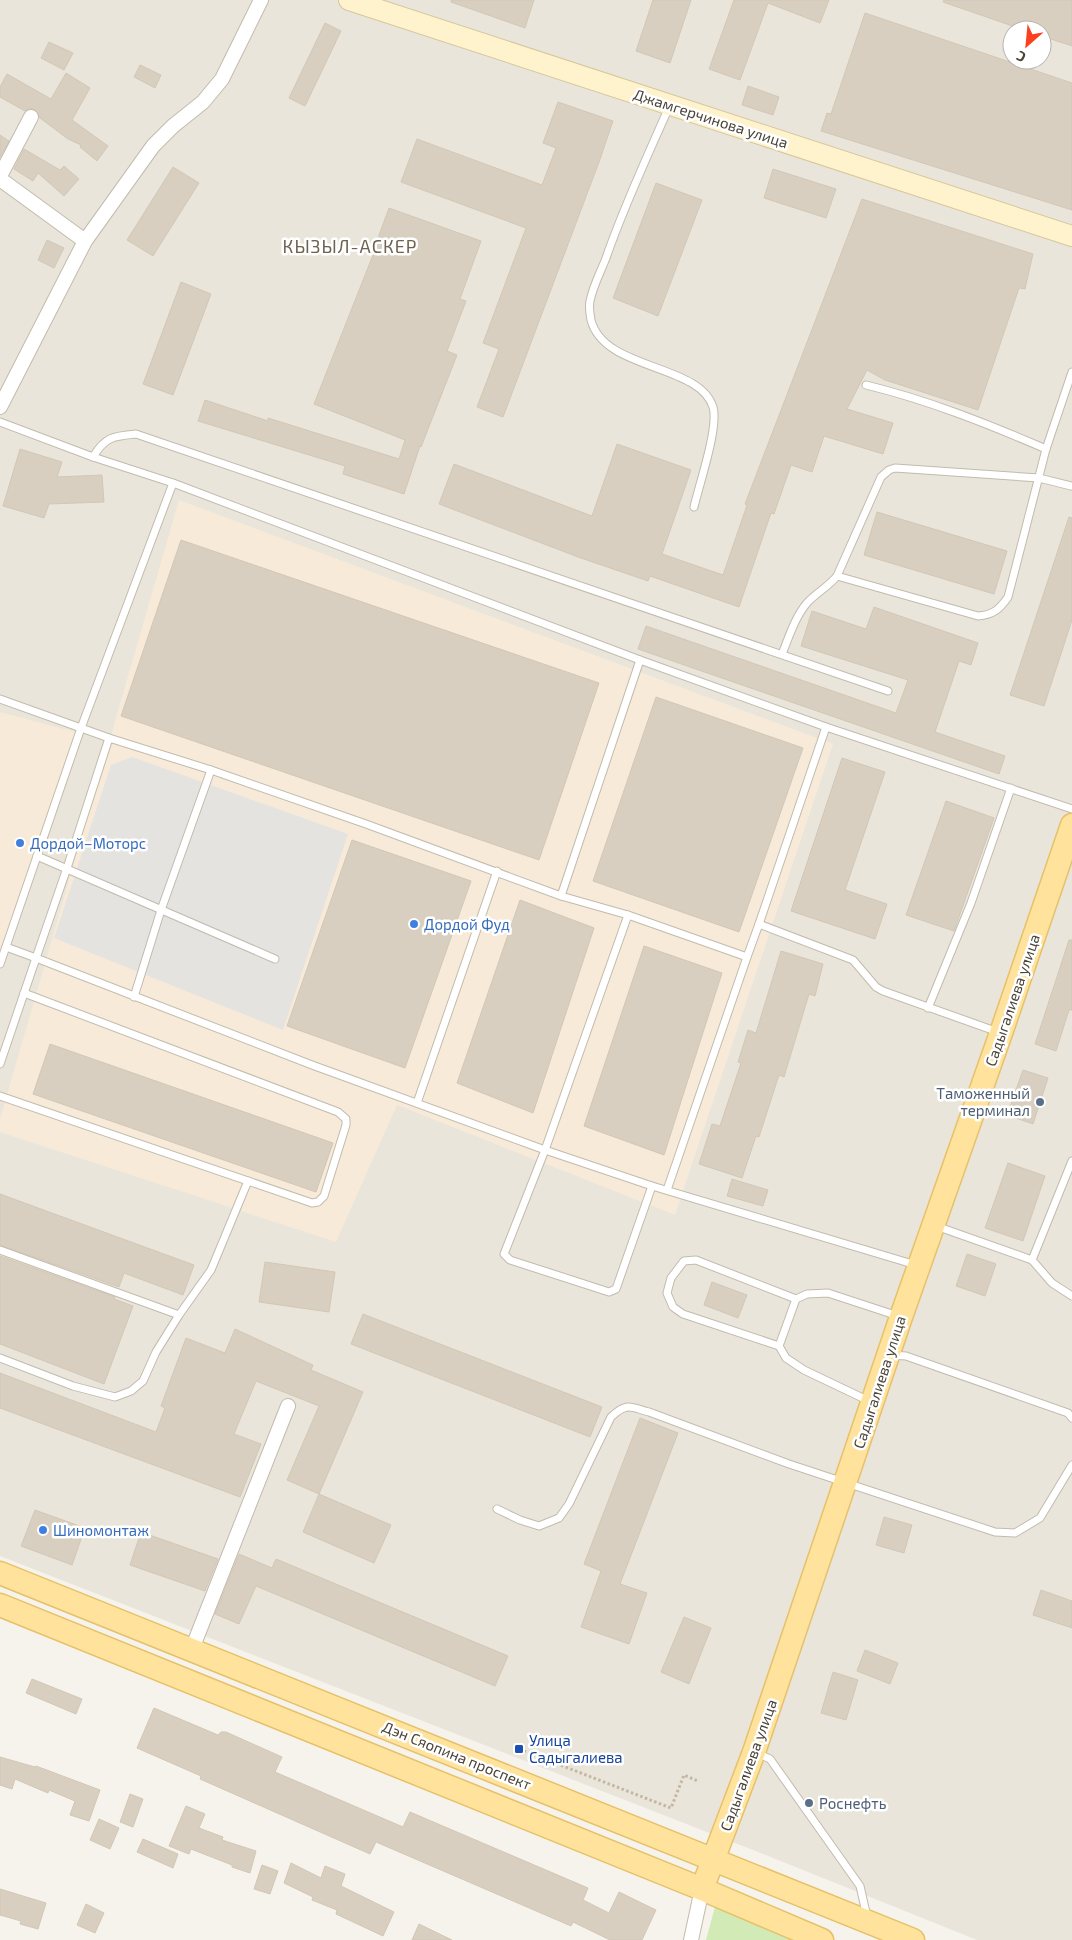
<svg xmlns="http://www.w3.org/2000/svg" width="1072" height="1940" viewBox="0 0 1072 1940" font-family="'Exo 2',sans-serif">
<style>
.residential{fill:#eae5da;fill-rule:evenodd}
.commercial{fill:#f7ead8}
.green{fill:#d2eab5}
.parking{fill:#e5e3e0}
.building{fill:#d8cfc1;stroke:#d3c7b4}
.lines{fill:none;stroke-linecap:round;stroke-linejoin:round}
.lane-casing{stroke:#c2bbae;stroke-width:9}
.street-casing{stroke:#c2bbae;stroke-width:16}
.secondary-casing{stroke:#d6c79b;stroke-width:22}
.primary-casing{stroke:#e6c16a;stroke-width:25}
.path{stroke:#c4b79f;stroke-width:3;stroke-dasharray:2.5 2.5;stroke-linecap:butt}
.lane{stroke:#fff;stroke-width:7}
.street{stroke:#fff;stroke-width:14}
.secondary{stroke:#fff3cd;stroke-width:20}
.primary{stroke:#ffe39c;stroke-width:22}
.shop-dot{fill:#3f7fe0;stroke:#fff;stroke-width:2}
.service-dot{fill:#5c6f8a;stroke:#fff;stroke-width:2}
.transit-dot{fill:#1a4fb4;stroke:#fff;stroke-width:2}
.labels{text-anchor:middle;dominant-baseline:central;stroke-width:5;stroke-linejoin:round;paint-order:stroke}
.street-label{font-size:15px;fill:#4b4439;stroke:#fff}
.shop-label{font-size:15px;fill:#366cbe;stroke:#fff;text-anchor:start}
.service-label{font-size:15px;fill:#4e5e75;stroke:#fff;text-anchor:end}
.transit-label{font-size:15px;fill:#164399;stroke:#fff;text-anchor:start}
.quarter-label{font-size:18px;letter-spacing:1px;fill:#6e6250;stroke:#fff}
</style>
<rect width="100%" height="100%" fill="#f6f3ec"/>
<path class="residential" d="M0,0H1072V1940H977L753,1850L0,1556ZM1012,30H1042V60H1012Z"/>
<g class="commercial">
<polygon points="179,500 833,744 675,1215 397,1105 336,1242 0,1132 0,1119"/>
<polygon points="0,712 79,733 0,952"/>
</g>
<polygon class="green" points="715,1907 800,1940 706,1940"/>
<polygon class="parking" points="132,757 348,834 283,1030 54,938 111,765"/>
<g class="building">
<polygon points="451,0 534,0 525,28 451,2"/>
<polygon points="653,0 691,0 670,63 636,51"/>
<polygon points="734,0 829,0 820,23 768,3 740,80 709,69"/>
<polygon points="944,0 1072,0 1072,46 1042,36 1042,30 1024,30 943,2"/>
<polygon points="865,13 1072,83 1072,210 821,131 827,113 831,114"/>
<polygon points="325,23 341,31 305,106 289,98"/>
<polygon points="49,42 73,53 64,70 41,58"/>
<polygon points="140,65 161,75 155,88 134,77"/>
<polygon points="66,73 90,88 72,120 108,146 97,161 80,147 81,145 68,139 40,118 35,110 30,108 25,111 0,97 0,87 7,74 51,99"/>
<polygon points="748,86 779,97 773,115 742,105"/>
<polygon points="558,102 613,121 599,162 503,417 477,407 499,349 483,343 526,228 401,182 417,139 542,185 556,148 543,143"/>
<polygon points="0,135 9,141 0,157"/>
<polygon points="24,149 60,170 64,166 79,179 64,196 38,173 33,181 14,169"/>
<polygon points="173,167 199,183 153,256 127,240"/>
<polygon points="773,169 836,189 826,218 764,198"/>
<polygon points="656,183 702,200 658,316 613,298"/>
<polygon points="862,199 1033,254 1025,289 1019,288 978,410 885,380 867,370 847,409 893,423 883,454 824,436 812,472 791,465 774,514 771,513 739,607 650,576 648,581 578,557 439,504 454,464 592,516 617,444 691,470 662,554 723,575 747,505 745,504"/>
<polygon points="389,208 481,241 460,299 466,301 447,351 457,355 421,447 420,446 404,494 343,474 345,466 198,421 205,400 268,421 268,418 399,459 405,440 314,404 375,250 374,249"/>
<polygon points="47,240 64,248 54,268 38,260"/>
<polygon points="181,282 211,294 173,395 143,384"/>
<polygon points="20,449 62,462 57,477 102,475 104,502 49,504 44,518 3,506"/>
<polygon points="877,512 1007,551 994,594 864,555"/>
<polygon points="1069,517 1072,518 1072,620 1044,706 1010,695"/>
<polygon points="181,540 599,683 539,860 121,716"/>
<polygon points="874,607 978,643 971,665 959,661 935,732 1005,756 999,774 638,649 646,626 896,713 908,680 801,646 812,611 866,629"/>
<polygon points="656,697 803,748 739,932 593,881"/>
<polygon points="842,758 885,772 845,890 887,904 875,939 791,911"/>
<polygon points="946,801 994,818 954,931 906,915"/>
<polygon points="352,840 471,881 405,1068 287,1026"/>
<polygon points="520,900 594,928 533,1113 457,1083"/>
<polygon points="1069,940 1072,940 1072,1010 1069,1010 1056,1051 1035,1044"/>
<polygon points="644,946 722,973 664,1155 584,1126"/>
<polygon points="781,951 823,964 815,996 809,994 784,1077 779,1075 759,1137 756,1136 742,1178 699,1164 712,1124 720,1126 741,1063 738,1062 748,1030 756,1033"/>
<polygon points="50,1044 333,1143 316,1192 33,1094"/>
<polygon points="1023,1070 1048,1078 1033,1124 1007,1115"/>
<polygon points="1008,1163 1045,1176 1023,1241 985,1228"/>
<polygon points="732,1179 768,1190 763,1206 727,1196"/>
<polygon points="0,1194 194,1265 183,1295 124,1273 119,1287 0,1245"/>
<polygon points="967,1254 996,1264 985,1296 956,1286"/>
<polygon points="0,1256 115,1297 114,1299 133,1306 104,1384 0,1344"/>
<polygon points="265,1262 335,1272 329,1312 259,1302"/>
<polygon points="712,1282 747,1295 738,1318 704,1305"/>
<polygon points="363,1314 602,1407 590,1437 351,1344"/>
<polygon points="235,1329 313,1365 311,1370 363,1392 319,1494 287,1480 319,1406 256,1381 234,1434 261,1444 240,1497 0,1408 0,1373 156,1432 165,1408 161,1406 186,1338 225,1353"/>
<polygon points="640,1418 678,1433 620,1584 647,1593 629,1644 581,1627 601,1571 584,1564"/>
<polygon points="319,1494 391,1525 374,1563 303,1532"/>
<polygon points="35,1510 85,1528 72,1565 21,1546"/>
<polygon points="884,1517 912,1525 904,1553 876,1545"/>
<polygon points="141,1532 218,1559 205,1591 130,1565"/>
<polygon points="239,1554 272,1568 276,1559 508,1656 495,1686 256,1586 239,1624 215,1614"/>
<polygon points="1041,1590 1072,1601 1072,1628 1033,1615"/>
<polygon points="684,1617 711,1628 689,1684 661,1672"/>
<polygon points="865,1650 898,1663 890,1684 857,1671"/>
<polygon points="833,1672 858,1680 846,1720 821,1713"/>
<polygon points="32,1679 82,1699 76,1714 26,1693"/>
<polygon points="154,1708 218,1735 221,1732 226,1732 282,1757 275,1772 403,1827 410,1812 588,1888 583,1900 609,1913 619,1892 656,1910 642,1940 610,1940 573,1922 571,1926 376,1842 370,1854 200,1779 201,1776 137,1748"/>
<polygon points="0,1757 35,1767 36,1766 100,1790 89,1821 70,1815 75,1801 49,1790 48,1793 15,1779 12,1789 0,1785"/>
<polygon points="130,1794 143,1799 133,1827 120,1822"/>
<polygon points="186,1806 205,1814 199,1828 223,1837 222,1840 256,1851 250,1873 232,1867 232,1865 191,1849 189,1854 169,1846"/>
<polygon points="99,1819 119,1828 110,1849 90,1840"/>
<polygon points="143,1839 178,1854 173,1868 137,1852"/>
<polygon points="291,1863 321,1878 325,1866 345,1874 341,1886 394,1912 383,1936 336,1914 337,1910 312,1900 313,1897 284,1883"/>
<polygon points="262,1865 278,1871 270,1894 254,1889"/>
<polygon points="0,1889 46,1903 38,1929 20,1924 21,1921 0,1915"/>
<polygon points="86,1904 104,1913 95,1933 77,1925"/>
<polygon points="419,1924 452,1940 412,1940"/>
</g>
<g class="lines">
<g class="lane-casing">
<g id="lane">
<path d="M669,107C647,157 624,206 606,258C601,271 593,286 590,301C589,306 590,315 591,320C604,371 699,363 713,407C719,427 699,485 694,507"/>
<path d="M866,385C928,400 988,424 1046,449"/>
<path d="M0,422L93,457C105,437 113,436 136,434L888,691"/>
<polyline points="93,457 173,483"/>
<path d="M837,576L978,616C993,615 1000,609 1008,597L1046,449L1072,372"/>
<path d="M782,654C789,637 795,617 807,603C816,593 828,587 837,576L881,477L889,470L895,468L1039,478L1071,486"/>
<polyline points="0,699 81,728 173,483 640,660 826,727 1072,809"/>
<polyline points="37,856 275,959"/>
<polyline points="561,896 640,660"/>
<polyline points="628,915 545,1150 504,1254 510,1260 609,1292 616,1289 652,1186"/>
<polyline points="759,924 826,727"/>
<polyline points="6,947 36,958 67,868 109,738 211,770 366,824 561,896 628,915 747,957 667,1190"/>
<polyline points="747,957 759,924 853,960 876,987 883,991 998,1032"/>
<polyline points="0,964 81,728 109,738"/>
<polyline points="134,997 161,910 211,770"/>
<polyline points="928,1008 971,903 1011,788"/>
<polyline points="0,1064 36,958 312,1065 545,1150 652,1186 916,1265"/>
<polyline points="0,1096 312,1203 318,1202 324,1196 346,1125 346,1119 338,1112 24,993"/>
<polyline points="417,1103 497,871"/>
<polyline points="936,1226 1032,1260 1052,1283 1072,1296"/>
<polyline points="0,1250 179,1315"/>
<polyline points="1032,1260 1072,1161"/>
<polyline points="779,1346 683,1314 673,1307 667,1293 671,1278 684,1261 696,1260 796,1299"/>
<polyline points="891,1355 906,1356 1068,1413 1072,1418"/>
<polyline points="0,1358 73,1386 115,1397 131,1391 143,1381 156,1352 179,1315 211,1270 248,1181"/>
<polyline points="869,1401 804,1370 786,1358 779,1346 796,1299 807,1294 828,1293 898,1316"/>
<path d="M497,1509L520,1520L539,1526L559,1518L569,1504L611,1417C627,1402 630,1407 649,1412L789,1464L995,1532L1015,1533L1040,1518L1072,1465"/>
<polyline points="757,1753 770,1759 860,1886 867,1917"/>
</g>
</g>
<g class="street-casing">
<g id="street">
<polyline points="0,176 31,117"/>
<polyline points="0,179 85,241"/>
<polyline points="0,407 85,241 153,146 173,126 203,102 222,79 261,0"/>
<polyline points="192,1649 288,1406"/>
<polyline points="691,1940 702,1889"/>
</g>
</g>
<g class="secondary-casing">
<polyline id="secondary" points="349,0 1072,236"/>
</g>
<g class="primary-casing">
<g id="primary">
<polyline points="0,1573 913,1940"/>
<polyline points="0,1605 702,1889 822,1940"/>
<polyline points="702,1889 754,1752 901,1317 1001,1033 1072,825"/>
</g>
</g>
<polyline class="path" points="519,1749 671,1808 684,1775 698,1781"/>
<use href="#lane" class="lane"/>
<use href="#street" class="street"/>
<use href="#secondary" class="secondary"/>
<use href="#primary" class="primary"/>
</g>
<g class="shop-dot">
<circle cx="20" cy="843" r="5"/>
<circle cx="414" cy="924" r="5"/>
<circle cx="43" cy="1530" r="5"/>
</g>
<g class="service-dot">
<circle cx="1040" cy="1102" r="5"/>
<circle cx="809" cy="1803" r="5"/>
</g>
<rect class="transit-dot" x="514" y="1744" width="10" height="10" rx="2.5"/>
<g class="labels">
<g class="street-label">
<text transform="translate(711 118) rotate(18)">Джамгерчинова улица</text>
<text transform="translate(1012 1000) rotate(-71)">Садыгалиева улица</text>
<text transform="translate(879 1382) rotate(-72)">Садыгалиева улица</text>
<text transform="translate(457 1755) rotate(22)">Дэн Сяопина проспект</text>
<text transform="translate(748 1765) rotate(-70)">Садыгалиева улица</text>
</g>
<g class="shop-label">
<text x="30" y="843">Дордой–Моторс</text>
<text x="424" y="924">Дордой Фуд</text>
<text x="53" y="1530">Шиномонтаж</text>
</g>
<g class="service-label">
<text x="1030" y="1093">Таможенный<tspan x="1030" dy="17">терминал</tspan></text>
<text x="819" y="1803" text-anchor="start">Роснефть</text>
</g>
<g class="transit-label">
<text x="529" y="1740">Улица<tspan x="529" dy="17">Садыгалиева</tspan></text>
</g>
<g class="quarter-label">
<text x="350" y="246">КЫЗЫЛ-АСКЕР</text>
</g>
</g>
<g transform="translate(1027 45) rotate(207)"><circle r="24" fill="#ffffff" stroke="#b7b4b0"/>
<path d="M0-4L9 19L0 12L-9 19Z" fill="#fc3f1d"/>
<text y="-8" font-size="14" font-weight="bold" text-anchor="middle" fill="#4b4439">С</text>
</g>
</svg>
